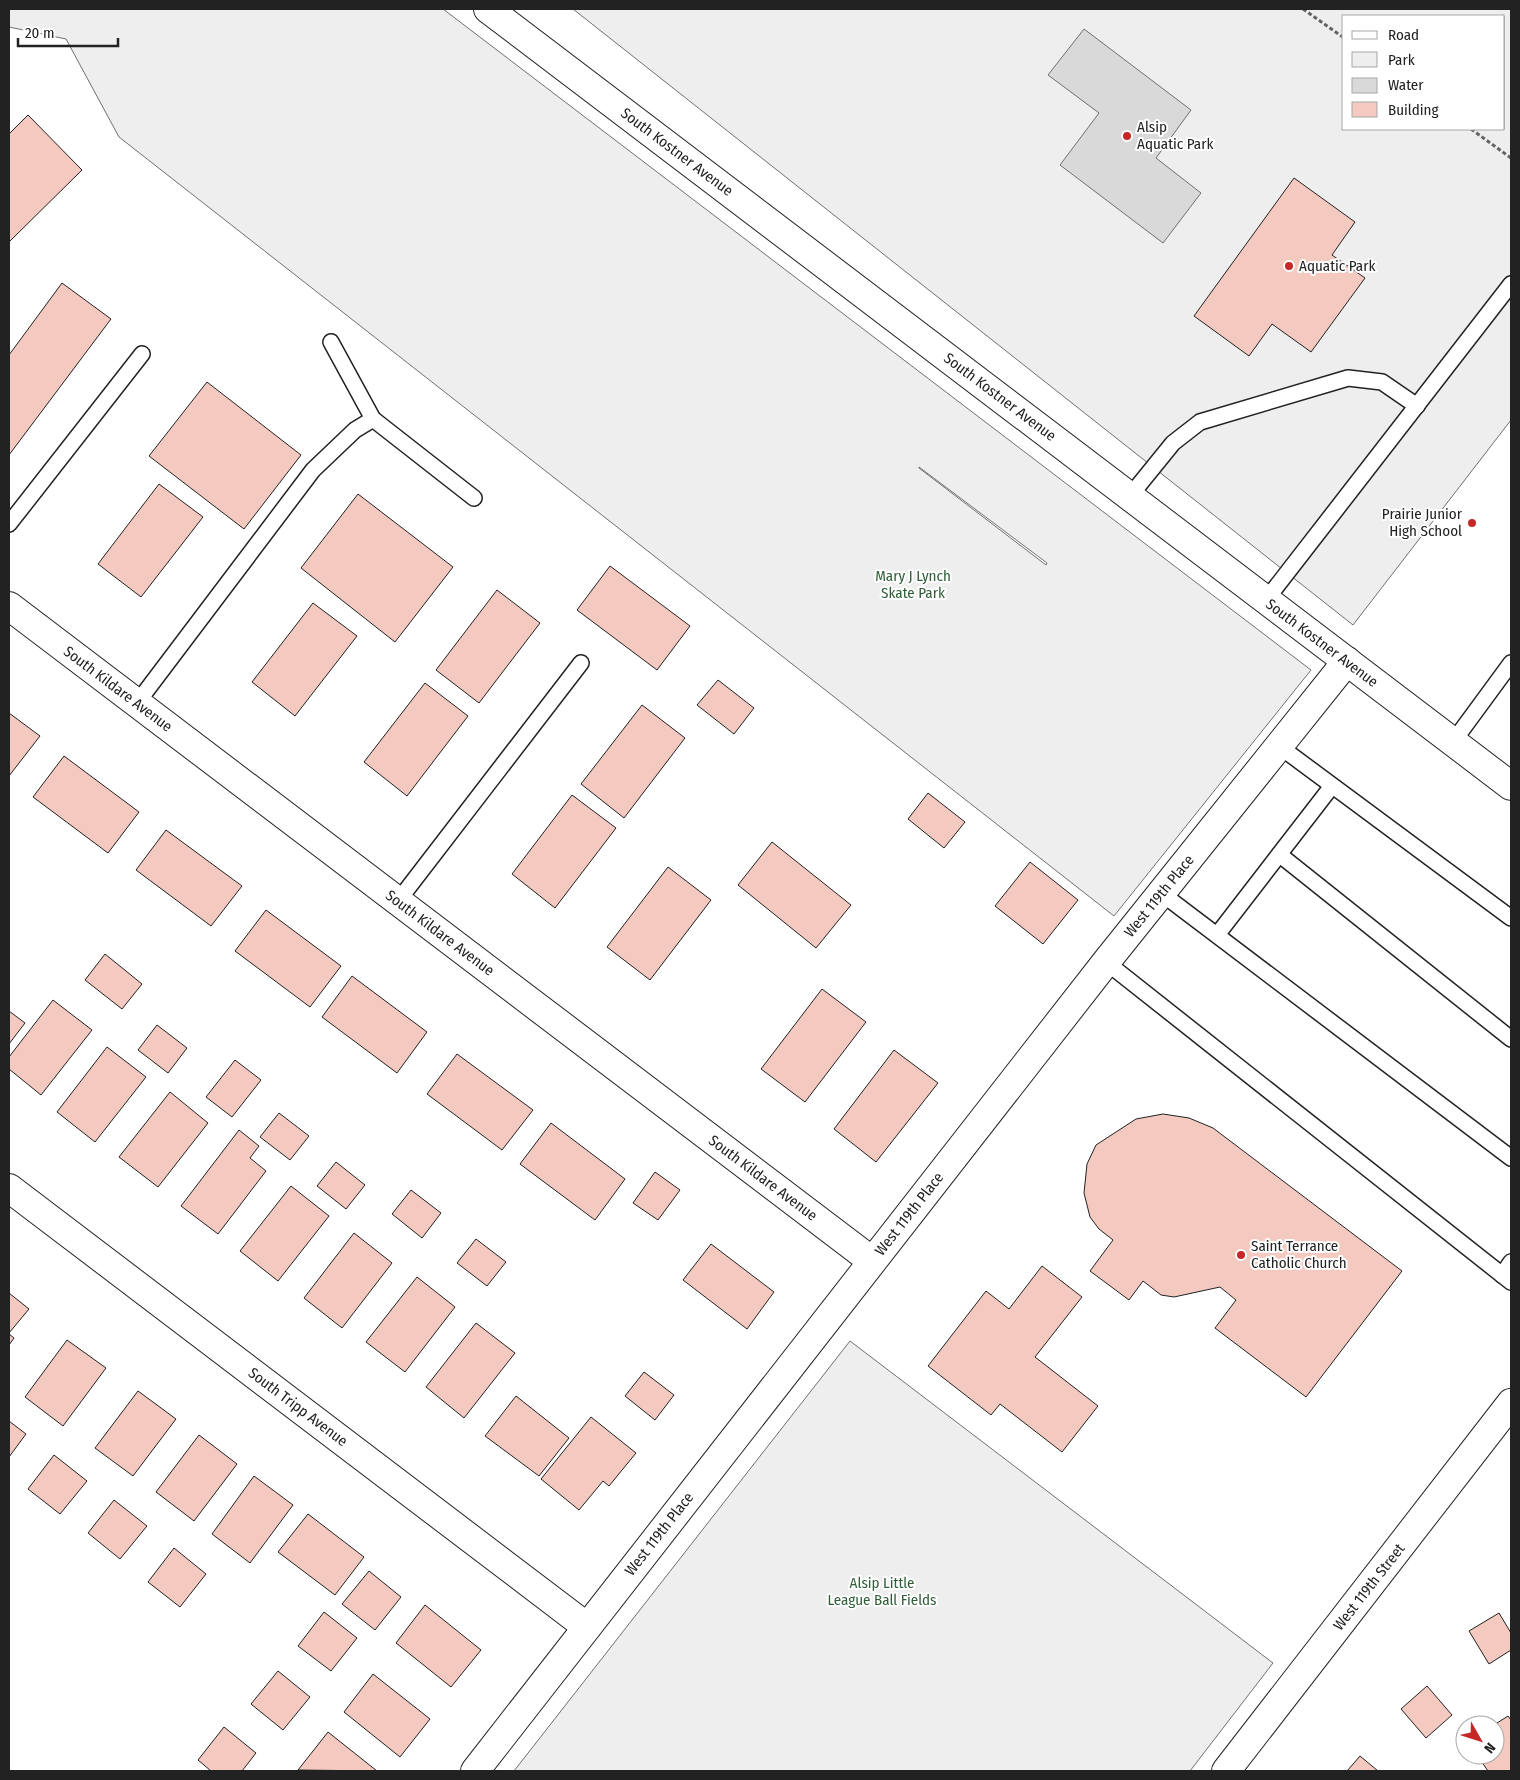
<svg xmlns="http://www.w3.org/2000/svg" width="1520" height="1780" viewBox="0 0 1520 1780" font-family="'Fira Sans Condensed',sans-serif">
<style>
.green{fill:#eee;stroke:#6f6f6f;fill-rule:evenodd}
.water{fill:#d9d9d9;stroke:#6f6f6f}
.building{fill:#f3c9c0;stroke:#222}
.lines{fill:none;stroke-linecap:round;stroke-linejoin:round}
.service-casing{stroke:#222;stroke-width:18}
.minor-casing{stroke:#222;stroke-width:30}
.tertiary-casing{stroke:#222;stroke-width:30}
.path{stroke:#646464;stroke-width:3;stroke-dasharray:4 2.5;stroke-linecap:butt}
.service{stroke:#fff;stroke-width:15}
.minor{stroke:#fff;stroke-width:28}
.tertiary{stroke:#fff;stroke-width:28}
.poi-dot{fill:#c62828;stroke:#fff;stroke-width:2}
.labels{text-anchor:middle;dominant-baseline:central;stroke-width:4;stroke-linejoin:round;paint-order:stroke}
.poi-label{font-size:15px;fill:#222;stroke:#fff;text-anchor:start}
.street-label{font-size:15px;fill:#222;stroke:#fff}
.park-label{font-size:15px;fill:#2f5e38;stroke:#fff}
</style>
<rect width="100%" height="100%" fill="#fff"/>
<g class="green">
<path d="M9,9H443L1311,670L1114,916L119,137L66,39L9,27ZM919,467L1047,563L1046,565L919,468Z"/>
<path d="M573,9H1511V420L1353,625ZM1344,16H1504V129H1344Z"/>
<polygon points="850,1341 1273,1663 1190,1771 514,1771"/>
</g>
<polygon class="water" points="1084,29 1191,110 1156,158 1201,193 1163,243 1060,165 1099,113 1048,75"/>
<g class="building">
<polygon points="28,115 82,170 9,242 9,134"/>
<polygon points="1294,178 1355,222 1332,255 1365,278 1311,352 1272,324 1249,356 1194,316"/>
<polygon points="62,283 111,319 9,455 9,355"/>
<polygon points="207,382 301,455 244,529 149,456"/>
<polygon points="159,484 203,517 141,597 98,564"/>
<polygon points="358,494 453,567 395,642 301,568"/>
<polygon points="610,566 690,626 657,670 577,610"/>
<polygon points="497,590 540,623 479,703 436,670"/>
<polygon points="313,603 357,636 295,716 252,682"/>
<polygon points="718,680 754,708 734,734 697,705"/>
<polygon points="425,683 468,716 407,796 364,762"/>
<polygon points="642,705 685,738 624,818 581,784"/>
<polygon points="9,713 40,736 9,776"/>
<polygon points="64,756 139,812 108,853 33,797"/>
<polygon points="928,793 965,822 944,848 908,819"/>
<polygon points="572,795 616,828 555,908 512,874"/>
<polygon points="166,830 242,886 211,926 136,870"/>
<polygon points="772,842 851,905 816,948 738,885"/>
<polygon points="1030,862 1078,900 1043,944 995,906"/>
<polygon points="668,867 711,900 650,980 607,947"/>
<polygon points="266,910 341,966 310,1007 235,951"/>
<polygon points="105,954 142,984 122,1009 85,980"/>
<polygon points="352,976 427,1032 397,1073 322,1017"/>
<polygon points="822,989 866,1022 805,1102 761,1069"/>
<polygon points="53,1000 92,1030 41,1095 9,1069 9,1057"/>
<polygon points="9,1011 25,1023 9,1044"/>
<polygon points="157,1025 187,1048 168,1073 138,1050"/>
<polygon points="107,1047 146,1077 95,1142 57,1112"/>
<polygon points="894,1050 938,1083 876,1162 834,1129"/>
<polygon points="457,1054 533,1110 502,1150 427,1094"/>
<polygon points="235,1060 261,1080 232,1117 206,1097"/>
<polygon points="170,1092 208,1123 158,1187 119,1157"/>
<polygon points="279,1113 309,1136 290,1160 260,1137"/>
<polygon points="1163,1114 1189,1118 1213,1128 1402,1271 1306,1397 1215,1328 1236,1300 1220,1287 1174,1297 1161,1295 1143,1281 1129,1300 1090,1271 1113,1240 1099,1229 1090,1217 1084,1193 1087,1164 1096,1145 1136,1119"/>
<polygon points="551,1123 625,1179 595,1220 520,1164"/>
<polygon points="239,1130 259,1146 250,1158 266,1171 218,1234 181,1206"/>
<polygon points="336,1162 365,1185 346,1209 317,1186"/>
<polygon points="655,1172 680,1190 658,1220 633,1203"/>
<polygon points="291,1186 329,1216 278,1281 240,1251"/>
<polygon points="411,1190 441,1213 422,1238 392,1214"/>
<polygon points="354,1233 392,1263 342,1328 304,1298"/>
<polygon points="476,1239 506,1262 487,1286 457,1263"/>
<polygon points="711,1244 774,1292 747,1329 683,1280"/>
<polygon points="1042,1266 1082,1297 1035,1357 1098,1406 1062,1452 1000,1404 991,1415 928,1366 986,1291 1009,1309"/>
<polygon points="417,1277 455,1307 405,1372 366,1342"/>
<polygon points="9,1293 29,1309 9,1333"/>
<polygon points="476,1323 515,1353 464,1418 426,1387"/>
<polygon points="9,1334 14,1338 9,1345"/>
<polygon points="67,1340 106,1368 63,1426 25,1397"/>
<polygon points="644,1372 674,1395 655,1420 625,1396"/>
<polygon points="138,1391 176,1419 133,1476 95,1448"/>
<polygon points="516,1396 569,1438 539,1476 485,1436"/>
<polygon points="591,1417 636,1453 609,1486 603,1481 579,1510 541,1479"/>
<polygon points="9,1421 26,1434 9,1457"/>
<polygon points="199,1435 237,1464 194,1521 156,1492"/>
<polygon points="54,1455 87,1481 60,1514 28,1489"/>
<polygon points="254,1476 293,1505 250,1563 212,1534"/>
<polygon points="114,1500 147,1526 120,1559 88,1533"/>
<polygon points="308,1514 364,1557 335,1595 278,1552"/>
<polygon points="174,1548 206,1574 180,1607 148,1582"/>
<polygon points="369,1571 401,1597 375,1630 342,1604"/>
<polygon points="425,1605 481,1650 451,1687 396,1643"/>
<polygon points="324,1612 357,1638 331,1671 298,1646"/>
<polygon points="1499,1613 1511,1633 1511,1650 1489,1664 1469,1631"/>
<polygon points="278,1671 310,1697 283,1730 251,1704"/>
<polygon points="373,1674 430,1719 400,1757 344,1712"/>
<polygon points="1427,1686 1452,1715 1426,1738 1401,1709"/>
<polygon points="1508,1716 1511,1720 1511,1771 1488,1771 1477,1755 1495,1755 1494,1725"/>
<polygon points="224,1727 256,1753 242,1771 211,1771 198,1760"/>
<polygon points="328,1732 377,1771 298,1770"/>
<polygon points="1360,1756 1378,1771 1347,1771"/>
</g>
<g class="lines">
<g class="service-casing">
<g id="service">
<polyline points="331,342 373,419"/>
<polyline points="1130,496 1173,443 1200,422 1348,378 1382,382 1417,406"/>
<polyline points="9,524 142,354"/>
<polyline points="1266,600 1511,284"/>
<polyline points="137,703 313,470 355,430 373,419 474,498"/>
<polyline points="1453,742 1511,663"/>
<polyline points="1279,746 1511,918"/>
<polyline points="1280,855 1511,1039"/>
<polyline points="1161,893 1511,1158"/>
<polyline points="398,901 581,663"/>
<polyline points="1217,935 1332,786"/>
<polyline points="1106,962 1511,1282"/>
<polyline points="1502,1275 1511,1262"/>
</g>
</g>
<g class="minor-casing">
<g id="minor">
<polyline points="488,9 1511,786"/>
<polyline points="9,606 872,1261"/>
<polyline points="9,1188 587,1627"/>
<polyline points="475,1771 1106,962 1347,661"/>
</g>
</g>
<g class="tertiary-casing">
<polyline id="tertiary" points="1226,1771 1511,1403"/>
</g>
<g class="path">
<polyline points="1303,9 1344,38"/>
<polyline points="1471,129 1511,158"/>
</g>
<use href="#service" class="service"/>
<use href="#minor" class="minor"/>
<use href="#tertiary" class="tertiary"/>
</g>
<g class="poi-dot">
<circle cx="1127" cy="136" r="5"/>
<circle cx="1289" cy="266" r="5"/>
<circle cx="1472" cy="523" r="5"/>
<circle cx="1241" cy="1255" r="5"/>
</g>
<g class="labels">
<g class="poi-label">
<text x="1137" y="127">Alsip<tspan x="1137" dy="17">Aquatic Park</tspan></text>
<text x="1299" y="266">Aquatic Park</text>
<text x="1462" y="514" text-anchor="end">Prairie Junior<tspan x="1462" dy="17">High School</tspan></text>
<text x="1251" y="1246">Saint Terrance<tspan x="1251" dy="17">Catholic Church</tspan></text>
</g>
<g class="street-label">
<text transform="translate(677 152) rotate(37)">South Kostner Avenue</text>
<text transform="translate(1000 397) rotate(37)">South Kostner Avenue</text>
<text transform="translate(1322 643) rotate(37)">South Kostner Avenue</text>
<text transform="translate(118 689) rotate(37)">South Kildare Avenue</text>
<text transform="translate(1159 896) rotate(-51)">West 119th Place</text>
<text transform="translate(440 933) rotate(37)">South Kildare Avenue</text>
<text transform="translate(763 1178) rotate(37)">South Kildare Avenue</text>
<text transform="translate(909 1214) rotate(-52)">West 119th Place</text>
<text transform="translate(298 1407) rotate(37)">South Tripp Avenue</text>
<text transform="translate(659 1534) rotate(-52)">West 119th Place</text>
<text transform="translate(1369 1587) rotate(-52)">West 119th Street</text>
</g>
<g class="park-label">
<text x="913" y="576">Mary J Lynch<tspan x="913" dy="17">Skate Park</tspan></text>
<text x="882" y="1583">Alsip Little<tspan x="882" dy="17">League Ball Fields</tspan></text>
</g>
</g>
<rect width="1520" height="1780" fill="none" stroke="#222222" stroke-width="20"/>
<rect x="1342" y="15" width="162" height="115" fill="#ffffff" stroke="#a7a7a7"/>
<rect x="1352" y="31" width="25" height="8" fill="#ffffff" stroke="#a7a7a7"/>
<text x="1388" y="40" font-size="15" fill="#222222">Road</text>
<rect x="1352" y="52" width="25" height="15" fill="#eeeeee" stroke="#a7a7a7"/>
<text x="1388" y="65" font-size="15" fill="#222222">Park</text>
<rect x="1352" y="78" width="25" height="15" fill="#d9d9d9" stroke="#a7a7a7"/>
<text x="1388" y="90" font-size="15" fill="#222222">Water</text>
<rect x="1352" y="102" width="25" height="15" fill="#f3c9c0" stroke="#a7a7a7"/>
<text x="1388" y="115" font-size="15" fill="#222222">Building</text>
<g transform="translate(1480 1740) rotate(129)"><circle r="24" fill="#ffffff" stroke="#a7a7a7"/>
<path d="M0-4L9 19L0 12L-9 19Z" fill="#c62828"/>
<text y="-8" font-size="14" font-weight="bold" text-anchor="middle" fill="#222222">N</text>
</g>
<path d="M18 38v8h100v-8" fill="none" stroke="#222222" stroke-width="2.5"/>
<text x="25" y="38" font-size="15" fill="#222222" stroke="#ffffff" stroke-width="4" paint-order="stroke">20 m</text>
</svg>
